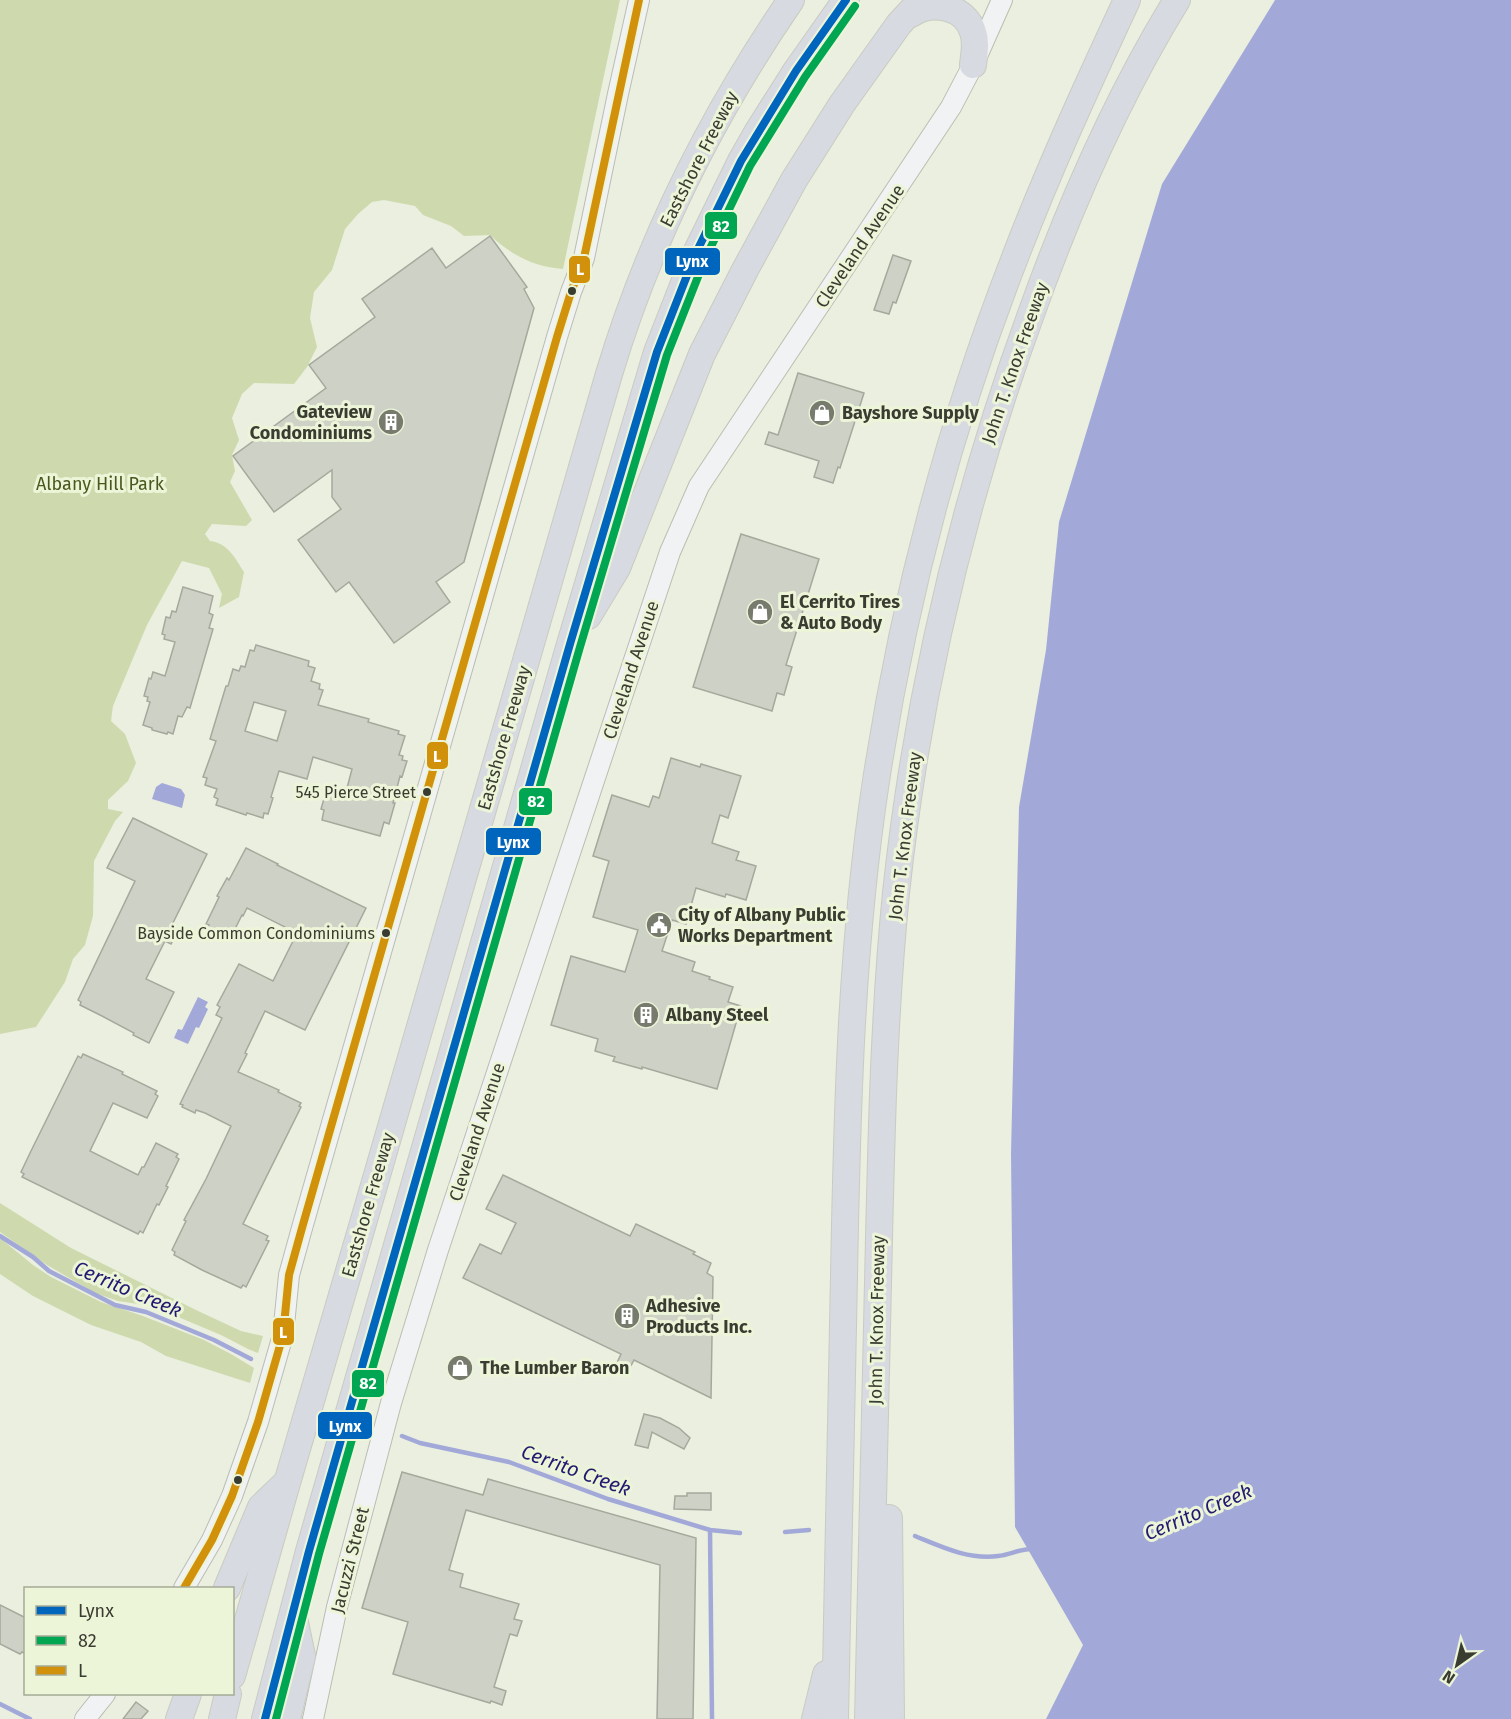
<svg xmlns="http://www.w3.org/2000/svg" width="1511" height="1719" viewBox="0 0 1511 1719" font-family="'Fira Sans',sans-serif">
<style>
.green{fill:#cedaae}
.water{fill:#a2a9d9}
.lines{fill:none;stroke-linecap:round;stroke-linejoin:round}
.stream{stroke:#a2a9d9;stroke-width:4.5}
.building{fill:#ced2c6;stroke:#a5a99d;stroke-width:1.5;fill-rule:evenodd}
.secondary-casing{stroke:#babeb1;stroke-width:22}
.highway-casing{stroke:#c9cbc3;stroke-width:28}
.secondary{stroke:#f1f2f3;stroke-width:20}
.highway{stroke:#d7dae1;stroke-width:26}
.bus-1-casing{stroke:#edf5d9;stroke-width:12}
.bus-2-casing{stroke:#edf5d9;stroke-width:12}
.bus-3-casing{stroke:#edf5d9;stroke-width:12}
.bus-1{stroke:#0065bd;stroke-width:8}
.bus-2{stroke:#00a651;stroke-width:8}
.bus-3{stroke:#d1910a;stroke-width:8}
.bus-dot{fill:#393c31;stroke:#edf5d9;stroke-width:2}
.labels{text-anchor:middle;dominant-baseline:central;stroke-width:6;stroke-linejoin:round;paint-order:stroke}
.bus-label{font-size:16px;fill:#393c31;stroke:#edf5d9;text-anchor:end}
.street-label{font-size:18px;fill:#393c31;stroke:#edf5d9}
.poi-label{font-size:18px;font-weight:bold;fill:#393c31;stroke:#edf5d9;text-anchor:start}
.park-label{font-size:18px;fill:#4b581d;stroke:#edf5d9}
.water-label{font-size:20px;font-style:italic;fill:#221970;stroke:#edf5d9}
.line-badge{stroke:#edf5d9;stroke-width:2}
.badge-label{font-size:16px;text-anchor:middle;font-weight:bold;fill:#fff}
</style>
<rect width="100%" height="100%" fill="#eaefdf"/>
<g class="green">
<path d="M0,0H620L563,269C534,267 511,255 490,235L464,236L451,226L423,215L415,206L384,200L372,202L358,214L345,229L332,270L314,292L310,318L317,347L307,367L294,384L254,383L242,394L232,418L239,440L232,455L235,471L230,482L252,520L246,526L212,524L205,534L210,541C228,543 235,558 244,572L239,597L219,608L222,594L209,568L182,561L147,625L113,706L111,721L125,734L136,763L128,781L108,800V809L123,812L115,821L94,861L93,916L85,945L73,959L65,982L36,1027L0,1034Z"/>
<polygon points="0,1203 71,1248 196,1310 241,1331 263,1336 258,1353 248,1349 221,1335 152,1306 118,1301 95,1293 47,1265 0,1232"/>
<polygon points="0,1238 33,1265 51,1277 101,1302 143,1316 204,1340 231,1354 254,1368 250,1383 166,1356 141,1342 91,1325 33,1296 0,1274"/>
</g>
<g class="water">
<polygon points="1275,0 1511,0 1511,1719 1046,1719 1083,1645 1015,1527 1011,1154 1019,807 1046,650 1059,522 1162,184"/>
<polygon points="162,783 181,789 185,795 182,808 152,799 156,787"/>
<polygon points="198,997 208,1002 205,1007 208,1009 199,1028 196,1027 188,1044 174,1038 178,1029 182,1030"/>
</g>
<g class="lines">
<g class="stream">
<polyline points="0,1236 33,1257 49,1271 115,1305 146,1312 214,1340 251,1359"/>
<polyline points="402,1436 420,1443 509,1462 608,1499 710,1530 740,1533"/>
<polyline points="710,1530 712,1719"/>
<polyline points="785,1532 809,1530"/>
<path d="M915,1536C942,1547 969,1560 998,1556C1009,1555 1020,1549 1031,1549"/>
<polyline points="0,1704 30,1719"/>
</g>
</g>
<g class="building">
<polygon points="490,236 527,287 524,289 534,308 464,562 436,582 450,602 394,643 349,582 336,592 298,540 341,509 332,497 332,470 274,512 233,456 326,388 309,365 375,317 362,299 432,248 446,268"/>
<polygon points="893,255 911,261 896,303 893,302 889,314 874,310"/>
<polygon points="798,373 864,393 840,468 838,467 833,483 814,477 819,461 765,444 769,432 778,435"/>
<polygon points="741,534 819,559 786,665 792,667 784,695 777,693 772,711 693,687"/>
<polygon points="183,587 213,596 209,613 213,615 209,628 213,629 190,708 187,707 182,717 178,716 173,734 168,732 167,734 152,730 152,728 143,725 150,702 147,701 148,697 144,696 149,678 151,679 153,672 165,676 175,642 164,639 165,635 162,634 166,617 170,618 172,611 176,612"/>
<path d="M256,645L309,661L308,666L315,668L311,681L320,684L319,689L323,690L318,705L369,719L368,722L399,731L398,734L405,736L399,755L403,756L402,760L407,761L402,777L400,776L393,803H395L389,824L384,822L380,836L322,820L324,810L321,809L326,792L329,794L330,788L346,792L352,769L313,757L307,779L279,771L271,797L273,798L268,814L264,813L263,818L247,813L246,815L216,805L218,799L214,797L217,789L205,785L207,778L203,777L216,741L210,739L226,686H228L233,669L239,671L241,666L245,667L250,650L254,651ZM254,702L286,711L277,741L245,731Z"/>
<polygon points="671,758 700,767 701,764 741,776 728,818 720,815 712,843 739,852 736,860 756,866 746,900 726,894 725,897 696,888 686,924 672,920 662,951 695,962 692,971 710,977 709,979 733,987 728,1002 741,1006 717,1089 642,1067 642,1069 613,1061 615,1057 595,1051 598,1039 551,1025 571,956 625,972 638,930 593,917 609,861 593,856 612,795 649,807 653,796 659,798"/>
<polygon points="133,818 207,854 171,927 178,931 171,944 165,941 146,979 174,992 149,1043 133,1035 134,1033 102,1016 80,1005 81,1002 78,1000 135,881 107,868"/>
<polygon points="246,848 278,864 277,865 366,908 305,1030 265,1011 245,1053 247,1054 238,1072 279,1090 278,1092 301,1103 299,1106 301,1107 243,1224 268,1236 266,1240 269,1241 246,1287 243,1285 241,1288 202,1270 174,1255 175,1252 172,1250 186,1221 184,1220 206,1179 231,1126 205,1113 196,1110 195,1113 182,1107 183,1105 180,1104 222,1018 216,1015 220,1007 217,1005 239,964 273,981 297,933 247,908 243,916 242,915 230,939 207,928 209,925 206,924 219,897 217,896 227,878 229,880"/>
<polygon points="83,1054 123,1072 122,1074 157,1091 155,1094 158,1096 147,1118 113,1103 90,1151 138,1175 142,1167 144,1167 156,1143 178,1154 176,1157 179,1159 166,1186 168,1187 159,1205 157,1204 143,1233 140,1231 138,1234 22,1177 24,1174 21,1172 31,1151 72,1068 78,1056 81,1058"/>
<polygon points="503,1175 630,1236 636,1224 695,1252 693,1254 711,1263 707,1273 713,1277 711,1398 634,1360 627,1373 615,1367 621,1354 463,1278 480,1244 501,1254 516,1223 486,1209"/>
<polygon points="644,1414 660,1418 679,1428 690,1438 684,1449 652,1432 648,1448 635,1445"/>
<polygon points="402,1472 483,1495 488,1479 696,1538 693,1719 657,1719 660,1565 466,1510 449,1570 463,1574 460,1587 519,1604 514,1619 522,1621 517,1636 510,1634 494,1687 506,1691 502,1705 491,1701 490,1703 393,1674 408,1622 362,1608"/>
<polygon points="687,1493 711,1493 711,1510 674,1509 675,1496 687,1496"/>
<polygon points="0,1605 26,1618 26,1654 22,1652 20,1654 0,1644"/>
<polygon points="136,1702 148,1711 141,1719 123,1719"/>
</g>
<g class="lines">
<g class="secondary-casing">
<g id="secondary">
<polyline points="184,1588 212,1540 232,1496 258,1422 283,1335 289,1275 302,1228 557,337 571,292 584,258 618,94 639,0"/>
<polyline points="85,1719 105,1694"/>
<polyline points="313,1719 337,1607 391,1403 438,1250 670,552 699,486 951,107 973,65 1002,0"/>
</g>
</g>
<g class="highway-casing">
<g id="highway">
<path d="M911,14C932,0 965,6 973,32C977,43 974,55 973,65"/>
<polyline points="588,616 617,568 702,354 746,268 794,180 842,104 899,24 913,9 925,0"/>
<polyline points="889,1518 891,1719"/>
<polyline points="227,1588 261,1507 286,1483"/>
<path d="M232,1676L287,1483L373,1189L609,374C649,241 712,115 791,0"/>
<polyline points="179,1719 188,1694"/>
<polyline points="222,1719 228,1694"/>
<polyline points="265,1719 309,1551 570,644 657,352 695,255 741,161 758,131 796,71 846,0"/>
<polyline points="287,1719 302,1656 294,1618"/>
<polyline points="815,1719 826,1674"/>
<path d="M835,1719C838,1571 841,1424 844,1276C847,1110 851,945 876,781C903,604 949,427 1014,260C1048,171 1087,86 1127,0"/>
<path d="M868,1719C871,1574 874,1429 878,1283C881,1153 883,1023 896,893C917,696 963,500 1031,314C1070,205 1116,99 1177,0"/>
</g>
</g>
<use href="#secondary" class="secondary"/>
<use href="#highway" class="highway"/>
<g class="bus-1-casing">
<polyline id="bus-1" points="265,1719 309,1551 570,644 657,352 695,255 741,161 796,71 846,0"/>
</g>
<g class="bus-2-casing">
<polyline id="bus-2" points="276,1719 319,1554 580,647 667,355 705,259 750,166 805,77 855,6"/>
</g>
<g class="bus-3-casing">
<polyline id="bus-3" points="184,1588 212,1540 232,1496 258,1422 283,1335 289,1275 302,1228 557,337 571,292 584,258 639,0"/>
</g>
<use href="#bus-1" class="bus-1"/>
<use href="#bus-2" class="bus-2"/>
<use href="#bus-3" class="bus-3"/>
</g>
<defs>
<g id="shop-disc" transform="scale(1.35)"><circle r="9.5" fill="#777b6e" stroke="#edf5d9"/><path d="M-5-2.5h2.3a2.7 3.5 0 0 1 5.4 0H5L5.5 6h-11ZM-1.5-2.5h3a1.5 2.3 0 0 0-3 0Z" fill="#fff"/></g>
<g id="building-disc" transform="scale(1.35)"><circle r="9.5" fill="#777b6e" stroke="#edf5d9"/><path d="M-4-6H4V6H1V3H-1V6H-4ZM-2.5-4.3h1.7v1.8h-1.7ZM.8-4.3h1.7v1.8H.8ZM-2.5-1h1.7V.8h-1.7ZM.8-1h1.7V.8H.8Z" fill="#fff"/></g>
<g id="civic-disc" transform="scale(1.35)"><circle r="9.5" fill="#777b6e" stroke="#edf5d9"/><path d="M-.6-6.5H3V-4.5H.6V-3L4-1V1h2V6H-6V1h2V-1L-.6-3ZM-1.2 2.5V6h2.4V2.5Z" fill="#fff"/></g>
</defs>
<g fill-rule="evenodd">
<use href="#shop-disc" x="822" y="413"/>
<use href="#building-disc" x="391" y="422"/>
<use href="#shop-disc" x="760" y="612"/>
<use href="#civic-disc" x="659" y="925"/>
<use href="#building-disc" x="646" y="1015"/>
<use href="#building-disc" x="627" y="1316"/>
<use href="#shop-disc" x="460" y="1368"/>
</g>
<g class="bus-dot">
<circle cx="572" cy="291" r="5"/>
<circle cx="427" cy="792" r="5"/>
<circle cx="386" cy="933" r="5"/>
<circle cx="238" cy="1480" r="5"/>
</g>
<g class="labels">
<g class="bus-label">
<text x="416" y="792">545 Pierce Street</text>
<text x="375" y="933">Bayside Common Condominiums</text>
</g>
<g class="street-label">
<text transform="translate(699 159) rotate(-63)">Eastshore Freeway</text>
<text transform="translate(860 246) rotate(-56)">Cleveland Avenue</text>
<text transform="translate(1015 363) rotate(-71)">John T. Knox Freeway</text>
<text transform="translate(631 670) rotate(-72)">Cleveland Avenue</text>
<text transform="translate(504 738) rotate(-74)">Eastshore Freeway</text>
<text transform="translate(905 836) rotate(-83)">John T. Knox Freeway</text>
<text transform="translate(477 1132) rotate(-72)">Cleveland Avenue</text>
<text transform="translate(368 1205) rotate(-74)">Eastshore Freeway</text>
<text transform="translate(877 1320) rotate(-89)">John T. Knox Freeway</text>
<text transform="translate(350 1560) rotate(-76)">Jacuzzi Street</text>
</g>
<g class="poi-label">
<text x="372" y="412" text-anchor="end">Gateview<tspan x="372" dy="21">Condominiums</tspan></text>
<text x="842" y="413">Bayshore Supply</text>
<text x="780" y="602">El Cerrito Tires<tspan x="780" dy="21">&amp; Auto Body</tspan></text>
<text x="678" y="915">City of Albany Public<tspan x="678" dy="21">Works Department</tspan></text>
<text x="666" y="1015">Albany Steel</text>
<text x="646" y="1306">Adhesive<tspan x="646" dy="21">Products Inc.</tspan></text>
<text x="480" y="1368">The Lumber Baron</text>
</g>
<g class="park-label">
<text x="100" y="484">Albany Hill Park</text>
</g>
<g class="water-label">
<text transform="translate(128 1289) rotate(23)">Cerrito Creek</text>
<text transform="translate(576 1470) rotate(20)">Cerrito Creek</text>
<text transform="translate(1198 1512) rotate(-23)">Cerrito Creek</text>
</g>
</g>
<g class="line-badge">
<rect x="704" y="211" width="34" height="29" rx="6" fill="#00a651"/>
<rect x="664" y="247" width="57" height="29" rx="6" fill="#0065bd"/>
<rect x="568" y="255" width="23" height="29" rx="6" fill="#d1910a"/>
<rect x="426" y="741" width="23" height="29" rx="6" fill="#d1910a"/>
<rect x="518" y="787" width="35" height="29" rx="6" fill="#00a651"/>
<rect x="485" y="827" width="57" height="29" rx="6" fill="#0065bd"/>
<rect x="272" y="1317" width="23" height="29" rx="6" fill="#d1910a"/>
<rect x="351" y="1369" width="34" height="29" rx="6" fill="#00a651"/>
<rect x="317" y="1411" width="56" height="29" rx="6" fill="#0065bd"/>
</g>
<g class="badge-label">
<text x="721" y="232">82</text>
<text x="692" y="267">Lynx</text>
<text x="580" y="275">L</text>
<text x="437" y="762">L</text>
<text x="536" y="807">82</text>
<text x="513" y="848">Lynx</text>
<text x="283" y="1338">L</text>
<text x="368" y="1389">82</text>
<text x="345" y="1432">Lynx</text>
</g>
<rect x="24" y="1587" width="210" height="108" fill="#edf5d9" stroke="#a5ab96" stroke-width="1.5"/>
<rect x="36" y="1606" width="30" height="9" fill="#0065bd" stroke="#a5ab96" stroke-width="1.5"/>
<text x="78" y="1617" font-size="18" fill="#393c31">Lynx</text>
<rect x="36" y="1636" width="30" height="9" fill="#00a651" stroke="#a5ab96" stroke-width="1.5"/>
<text x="78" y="1647" font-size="18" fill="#393c31">82</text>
<rect x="36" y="1666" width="30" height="9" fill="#d1910a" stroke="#a5ab96" stroke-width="1.5"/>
<text x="78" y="1677" font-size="18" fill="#393c31">L</text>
<g transform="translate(1457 1665) rotate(214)" stroke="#edf5d9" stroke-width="4.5" paint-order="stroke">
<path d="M0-4.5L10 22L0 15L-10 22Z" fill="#393c31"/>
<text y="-9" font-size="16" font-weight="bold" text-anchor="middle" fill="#393c31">N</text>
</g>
</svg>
